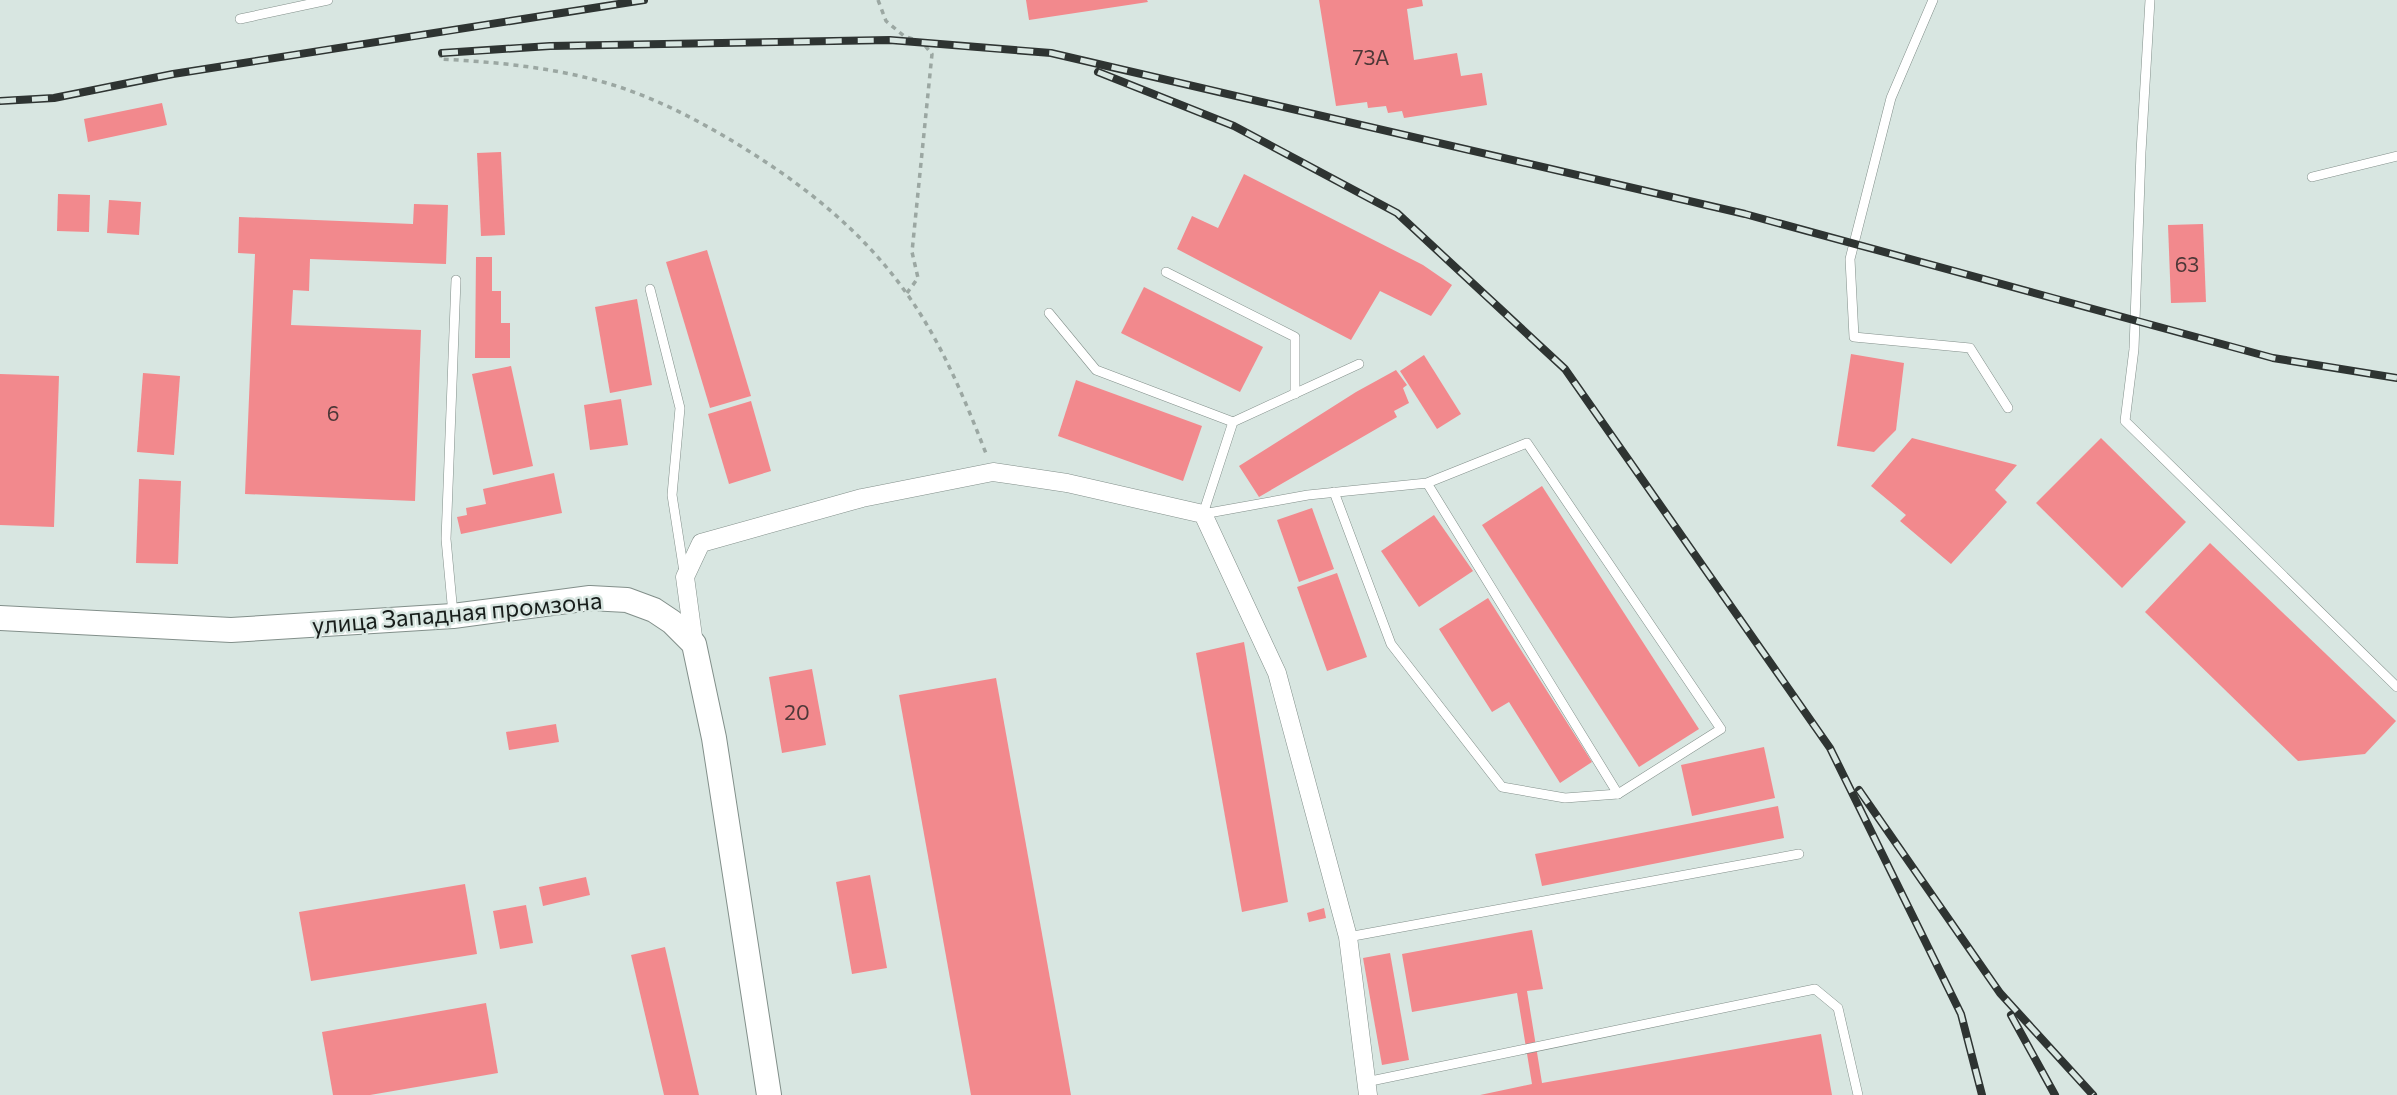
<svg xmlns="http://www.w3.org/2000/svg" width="2397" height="1095" viewBox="0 0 2397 1095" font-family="Commissioner,sans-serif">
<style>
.building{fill:#f2898d}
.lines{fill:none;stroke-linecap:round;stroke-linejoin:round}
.lane-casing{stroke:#828f8a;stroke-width:10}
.street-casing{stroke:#828f8a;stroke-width:19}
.secondary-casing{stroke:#828f8a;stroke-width:26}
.path{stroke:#9ba7a2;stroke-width:3.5;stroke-dasharray:5 5;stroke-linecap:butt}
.lane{stroke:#fff;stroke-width:9}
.street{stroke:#fff;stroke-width:18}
.secondary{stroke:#fff;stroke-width:24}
.rail-casing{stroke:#2e3432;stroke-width:8}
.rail{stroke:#d8e6e1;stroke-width:5;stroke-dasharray:16;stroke-linecap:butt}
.labels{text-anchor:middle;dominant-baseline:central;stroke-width:5;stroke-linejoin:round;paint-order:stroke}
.number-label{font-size:21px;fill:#4e3838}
.street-label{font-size:24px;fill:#181d1b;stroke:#d8e6e1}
</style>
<rect width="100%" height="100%" fill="#d8e6e1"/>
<g class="building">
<polygon points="1026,0 1147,0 1148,2 1029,20"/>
<polygon points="1319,0 1422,0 1423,6 1407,9 1414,60 1457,53 1461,76 1482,73 1487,105 1404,118 1402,111 1388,113 1386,106 1368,108 1367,102 1336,106"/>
<polygon points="162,103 167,125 88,142 84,119"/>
<polygon points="501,152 505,235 481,236 477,153"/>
<polygon points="1244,174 1423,265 1452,285 1431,316 1380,291 1351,340 1177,249 1192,216 1218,228"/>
<polygon points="58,194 90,195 89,232 57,231"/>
<polygon points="109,200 141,202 139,235 107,233"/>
<polygon points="414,204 448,205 446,264 310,259 309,291 293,290 291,325 421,330 415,501 245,494 255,254 238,253 239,217 413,224"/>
<polygon points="2203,224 2206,302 2171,303 2168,225"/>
<polygon points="707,250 751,396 710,408 666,262"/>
<polygon points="476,257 492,257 492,291 501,291 501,323 510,323 510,358 475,358"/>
<polygon points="1144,287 1263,347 1240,392 1121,333"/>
<polygon points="637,299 652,385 610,393 595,307"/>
<polygon points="1851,354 1904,363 1896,430 1874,452 1837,446"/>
<polygon points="1424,355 1461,414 1437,429 1400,371"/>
<polygon points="511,366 533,466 493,475 472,374"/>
<polygon points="1396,370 1407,385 1403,388 1409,403 1394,411 1397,417 1259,497 1239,466 1356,392"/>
<polygon points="143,373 180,376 174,455 137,452"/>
<polygon points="0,374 59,376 54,527 0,525"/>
<polygon points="1076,380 1202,426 1183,481 1058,436"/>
<polygon points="621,399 628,445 590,450 584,405"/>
<polygon points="751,401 771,471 729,484 708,414"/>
<polygon points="1912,438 2017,465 1995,490 2007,502 1951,564 1900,521 1906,515 1871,486"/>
<polygon points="2101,438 2186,522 2122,588 2036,503"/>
<polygon points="554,473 562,513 461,534 457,517 467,515 466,508 486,504 483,489"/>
<polygon points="139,479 181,481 178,564 136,563"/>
<polygon points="1542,486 1699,729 1639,767 1482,525"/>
<polygon points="1312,508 1334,569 1299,582 1277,520"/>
<polygon points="1434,515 1473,571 1419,607 1381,551"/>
<polygon points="2210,543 2396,721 2365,754 2298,761 2145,612"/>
<polygon points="1337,573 1367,657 1327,671 1297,587"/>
<polygon points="1488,598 1592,762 1560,783 1509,702 1492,712 1439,629"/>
<polygon points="1244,642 1288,902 1242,912 1196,653"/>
<polygon points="812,669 826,745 782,753 769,677"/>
<polygon points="996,678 1071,1095 971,1095 899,695"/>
<polygon points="556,724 559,742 509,750 506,732"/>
<polygon points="1764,747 1775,798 1692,816 1681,765"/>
<polygon points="1778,806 1784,838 1542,886 1535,854"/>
<polygon points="870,875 887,968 852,974 836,882"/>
<polygon points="586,877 590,895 543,906 539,887"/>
<polygon points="465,884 477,954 311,981 299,912"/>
<polygon points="526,905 533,943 500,949 493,911"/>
<polygon points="1324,908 1326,918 1309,922 1307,913"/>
<polygon points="1532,930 1543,989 1527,991 1542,1083 1821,1034 1832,1095 1480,1095 1532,1084 1517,993 1412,1012 1402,954"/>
<polygon points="665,947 699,1095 664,1095 631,955"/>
<polygon points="1390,953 1409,1060 1382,1065 1363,958"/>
<polygon points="486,1003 498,1073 370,1095 333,1095 322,1032"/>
</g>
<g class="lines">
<g class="lane-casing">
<g id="lane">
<polyline points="1933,0 1891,98 1850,259 1854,337 1970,348 2008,408"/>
<polyline points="2150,0 2141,152 2134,349 2125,421 2397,687"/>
<polyline points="240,19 328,0"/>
<polyline points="2312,177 2397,156"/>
<polyline points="1166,272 1295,337 1295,394"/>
<polyline points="650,289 680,408 672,495 684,572"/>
<polyline points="1049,313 1096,370 1233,422"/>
<polyline points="1359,364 1233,422 1203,514 1308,495 1427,483 1527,443 1721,729 1618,794 1427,483"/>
<polyline points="1334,492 1391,644 1502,787 1565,798 1618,794"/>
<polyline points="453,614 446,539 456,280"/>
<polyline points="1348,937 1799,854"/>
<polyline points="1366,1082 1815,989 1838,1008 1858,1095"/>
</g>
</g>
<g class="street-casing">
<polyline id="street" points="694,644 685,577 701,543 862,498 993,472 1067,483 1203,514 1277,673 1348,937 1368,1095"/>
</g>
<g class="secondary-casing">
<polyline id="secondary" points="0,618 231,630 453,616 590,598 627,600 654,610 672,622 694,644 714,738 769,1095"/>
</g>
<g class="path">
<polyline points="878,0 886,21 904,36 922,42 932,54 912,252 918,278 907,293"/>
<path d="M442,53L440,59C495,62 550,67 603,82C646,94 686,114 724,136C795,178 859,226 907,294C942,343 965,400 987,456"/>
</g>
<use href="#lane" class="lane"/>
<use href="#street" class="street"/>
<use href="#secondary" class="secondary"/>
<g class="rail-casing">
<g id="rail">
<polyline points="442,53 550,46 890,40 1051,53 1745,214 2273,358 2397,378"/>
<polyline points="1098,72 1234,126 1397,213 1565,369 1830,748 1961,1014 1982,1095"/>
<polyline points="0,101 54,98 173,74 644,0"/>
<polyline points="1859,790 2000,993 2093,1095"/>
<polyline points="2011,1015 2055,1095"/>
</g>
</g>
<use href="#rail" class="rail"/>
</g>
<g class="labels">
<g class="number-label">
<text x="1371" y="56">73А</text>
<text x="2187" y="263">63</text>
<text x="333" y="412">6</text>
<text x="797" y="711">20</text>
</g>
<g class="street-label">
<text transform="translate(457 612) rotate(-5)">улица Западная промзона</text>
</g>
</g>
</svg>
